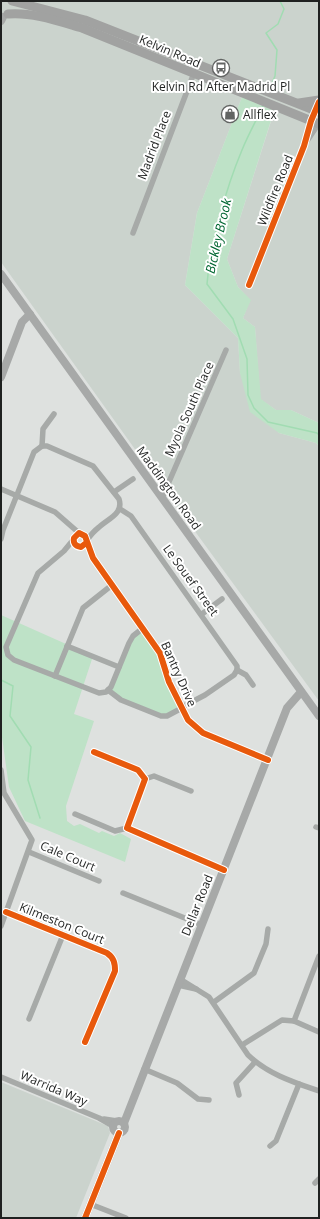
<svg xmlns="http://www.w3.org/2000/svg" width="320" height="1219" viewBox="0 0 320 1219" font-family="'Open Sans',sans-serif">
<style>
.built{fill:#cbd3cd}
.green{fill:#bee2c7}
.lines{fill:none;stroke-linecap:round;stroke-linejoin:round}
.stream{stroke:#a1dcb2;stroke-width:1.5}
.minor{stroke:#a7aaa8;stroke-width:5.5}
.secondary{stroke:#a7a9a8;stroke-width:8}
.primary{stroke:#a1a2a1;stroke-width:9}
.cycleway-casing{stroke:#fff;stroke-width:8}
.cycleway{stroke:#e8590c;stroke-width:6}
.labels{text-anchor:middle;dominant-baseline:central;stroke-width:4;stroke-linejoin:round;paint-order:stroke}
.street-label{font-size:12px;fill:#1f2120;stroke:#fff}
.poi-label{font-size:12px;fill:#1f2120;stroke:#fff}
.water-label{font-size:13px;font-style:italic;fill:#006631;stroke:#fff}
</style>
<rect width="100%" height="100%" fill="#dee1df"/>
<g class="built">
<polygon points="1,1 319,1 319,423 291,410 276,410 260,399 255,327 243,318 250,300 238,287 227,259 274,112 242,97 197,213 185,285 238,338 240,373 279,433 316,443 319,446 319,701 137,452 1,262"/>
<polygon points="1,1082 108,1126 110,1133 76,1218 1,1218"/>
</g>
<g class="green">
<polygon points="242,97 274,111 227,259 238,287 251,300 243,318 255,327 261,399 276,410 291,410 319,423 319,446 316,443 279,433 250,412 240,373 238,338 185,285 197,213"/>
<polygon points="1,615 93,656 74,714 94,721 66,806 67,821 74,826 80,824 99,833 102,831 114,836 120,833 131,839 125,862 25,821 9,787 1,730"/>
<polygon points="143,628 153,641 182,708 167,716 113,695 108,690 133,636"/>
</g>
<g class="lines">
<g class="stream">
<polyline points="270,88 275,76 277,50 266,33 278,24 284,9 280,1"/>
<path d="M263,106C256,121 248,135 242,150C226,188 210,245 207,284L233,319L247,359L248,395L254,408L268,422L317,433L319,435"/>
<polyline points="1,680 13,686 10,716 31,747 28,780 40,818"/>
</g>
<g class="minor">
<polyline points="305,144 319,123"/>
<polyline points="133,233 197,65"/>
<polyline points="249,285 304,146 311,121 319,102"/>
<polyline points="42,446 43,429 54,414"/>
<polyline points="1,489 55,512 79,533"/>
<polyline points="114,492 133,479"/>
<polyline points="162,498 226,350"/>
<polyline points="120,509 131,516 237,666 237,670 234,675 205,695 182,707"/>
<path d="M1,539L3,530L34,452L42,446H47L93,466L119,499C124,514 107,519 98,528C94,531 90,536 87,540"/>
<polyline points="73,540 64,551 38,573 6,647 8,655 14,660 99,693 106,692 111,687 129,643 133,636 143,628"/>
<path d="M86,543L81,547C75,546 73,543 74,538L79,533L85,536L93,558L160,653L169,682L188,720L203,733L268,760"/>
<polyline points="202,614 222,599"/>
<polyline points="67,646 119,667"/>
<polyline points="237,670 246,675 253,685"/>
<polyline points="55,676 83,608 112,585"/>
<polyline points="108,690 121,700 161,716 167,716 182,708"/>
<polyline points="94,752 138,770 145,779 127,828 224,870"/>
<polyline points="1,770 4,793 32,840 1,926"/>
<polyline points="145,779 154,776 191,791"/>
<polyline points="75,814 115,831 127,828"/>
<polyline points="316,827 319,828"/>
<polyline points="29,852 99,881"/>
<polyline points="123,893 202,925"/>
<path d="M6,912L107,953C114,958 115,963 115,971L85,1042"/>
<path d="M180,979L209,997L248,1055C268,1074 293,1082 319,1091"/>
<polyline points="178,985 196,989"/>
<polyline points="214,1002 254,973 266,944 268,929"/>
<polyline points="29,1019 63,935"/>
<polyline points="294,1021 319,956"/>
<polyline points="242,1045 282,1020 294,1021 319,1032"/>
<polyline points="144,1069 177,1083 198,1099 209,1100"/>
<polyline points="1,1077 99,1118 113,1126"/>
<polyline points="239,1095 236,1083 255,1062"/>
<polyline points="104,1119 117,1121"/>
<polyline points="270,1146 276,1141 299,1084"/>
<polyline points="315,1183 319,1179"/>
<polyline points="90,1204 126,1218"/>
</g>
<g class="secondary">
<polyline points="1,21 3,17"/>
<polyline points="1,274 319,716"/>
<polyline points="1,377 22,322 30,314"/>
<circle cx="119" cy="1127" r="6"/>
<polyline points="124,1123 287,708 301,692"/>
<polyline points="85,1218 119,1133"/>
</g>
<g class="primary">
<polyline points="12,1 85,20 319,112"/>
<path d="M8,14C33,12 58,21 82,28L319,124"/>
<polyline points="299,103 319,100"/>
</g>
<g class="cycleway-casing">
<g id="cycleway">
<polyline points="249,285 304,146 311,121 319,102"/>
<path d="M86,543L81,547C75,546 73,543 74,538L79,533L85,536L93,558L160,653L169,682L188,720L203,733L268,760"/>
<polyline points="94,752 138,770 145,779 127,828 224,870"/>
<path d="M6,912L107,953C114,958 115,963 115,971L85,1042"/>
<polyline points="85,1218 119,1133"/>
</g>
</g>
<use href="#cycleway" class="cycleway"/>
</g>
<defs>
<g id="bus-ring" transform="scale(0.9)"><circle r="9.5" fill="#fff" stroke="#626463" stroke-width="1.5"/><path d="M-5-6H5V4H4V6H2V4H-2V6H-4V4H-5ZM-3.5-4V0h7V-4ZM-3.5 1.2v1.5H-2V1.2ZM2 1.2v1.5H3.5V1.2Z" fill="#626463"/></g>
<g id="shop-ring" transform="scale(0.9)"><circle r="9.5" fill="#fff" stroke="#626463" stroke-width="1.5"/><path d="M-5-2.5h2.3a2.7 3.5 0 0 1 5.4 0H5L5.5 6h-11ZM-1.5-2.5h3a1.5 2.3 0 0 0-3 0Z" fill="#626463"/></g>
</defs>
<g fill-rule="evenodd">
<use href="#bus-ring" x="221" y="68"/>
<use href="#shop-ring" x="230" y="114"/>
</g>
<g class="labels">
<g class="street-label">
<text transform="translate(170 51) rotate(23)">Kelvin Road</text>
<text transform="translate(154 145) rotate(-69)">Madrid Place</text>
<text transform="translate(275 190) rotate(-68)">Wildfire Road</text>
<text transform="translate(189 409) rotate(-66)">Myola South Place</text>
<text transform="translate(169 488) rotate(54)">Maddington Road</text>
<text transform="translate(191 580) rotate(54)">Le Souef Street</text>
<text transform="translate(179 674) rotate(66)">Bantry Drive</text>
<text transform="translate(68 856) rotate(23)">Cale Court</text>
<text transform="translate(197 905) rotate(-68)">Dellar Road</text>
<text transform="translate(62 923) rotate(22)">Kilmeston Court</text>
<text transform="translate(54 1088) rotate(23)">Warrida Way</text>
</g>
<g class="poi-label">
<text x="221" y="86">Kelvin Rd After Madrid Pl</text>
<text x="243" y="114" text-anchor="start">Allflex</text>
</g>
<g class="water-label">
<text transform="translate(218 236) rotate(-77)">Bickley Brook</text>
</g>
</g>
<rect width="320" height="1219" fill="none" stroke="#1f2120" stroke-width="4"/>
</svg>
